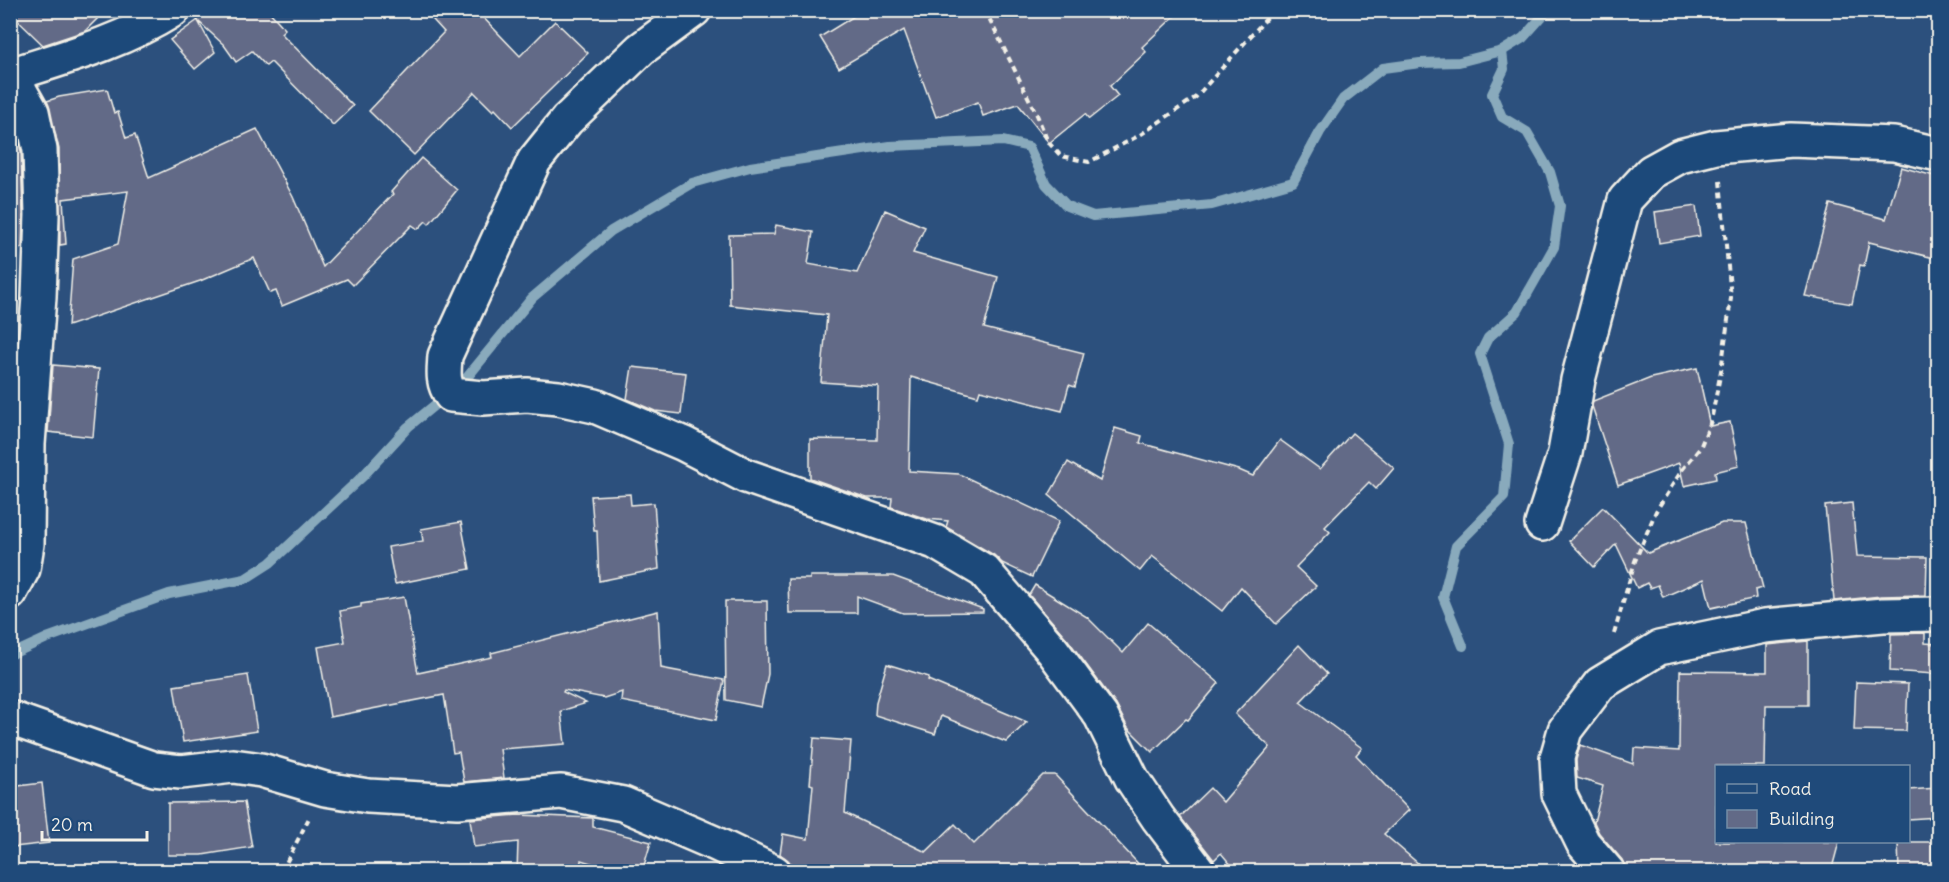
<svg xmlns="http://www.w3.org/2000/svg" width="1949" height="882" viewBox="0 0 1949 882" font-family="Delius,sans-serif">
<style>
.lines{fill:none;stroke-linecap:round;stroke-linejoin:round}
.stream{stroke:#89aabc;stroke-width:10}
.building{fill:#626a87;stroke:#f4f1e8;stroke-width:1.5}
.minor-casing{stroke:#f4f1e8;stroke-width:38}
.path{stroke:#f4f1e8;stroke-width:4;stroke-dasharray:6 4.5;stroke-linecap:butt}
.minor{stroke:#1f4a7a;stroke-width:33}
</style>
<rect width="100%" height="100%" fill="#2c507d"/>
<filter id="ink" filterUnits="userSpaceOnUse"><feTurbulence type="fractalNoise" baseFrequency=".0167" numOctaves="2"/><feDisplacementMap in="SourceGraphic" scale="12" xChannelSelector="R" yChannelSelector="G"/><feConvolveMatrix kernelMatrix="1 2 1 2 8 2 1 2 1" color-interpolation-filters="sRGB"/></filter>
<g filter="url(#ink)">
<g class="lines">
<g class="stream">
<polyline points="1463,646 1443,597 1456,546 1504,497 1509,444 1480,354 1488,338 1517,312 1554,247 1560,206 1550,172 1527,132 1502,117 1492,94 1504,69 1502,51"/>
<polyline points="10,655 47,638 169,594 245,579 270,563 363,476 408,427 465,380 532,298 611,231 692,183 750,167 890,146 1003,141 1029,147 1046,184 1067,206 1093,216 1212,205 1293,182 1320,132 1343,99 1383,68 1420,63 1459,62 1502,51 1523,38 1548,10"/>
</g>
</g>
<g class="building">
<polygon points="10,10 106,10 85,31 43,45 10,13"/>
<polygon points="192,10 268,10 285,29 281,33 353,106 333,125 271,62 266,66 252,51 236,62 224,45 198,21 215,52 195,69 170,40 198,20 191,13"/>
<polygon points="424,10 476,10 520,56 555,21 588,53 512,127 495,109 493,111 474,92 414,155 369,111 444,32"/>
<polygon points="864,10 1181,10 1142,47 1146,52 1110,86 1118,96 1089,119 1085,114 1049,143 1018,104 983,116 978,102 936,117 904,30 839,68 820,37"/>
<polygon points="107,89 114,113 118,112 126,138 135,135 149,178 257,129 293,197 323,267 393,194 391,192 421,158 457,190 429,224 426,221 418,229 412,225 353,285 347,279 282,306 276,291 270,293 254,258 200,281 68,326 73,259 118,244 128,191 63,199 66,244 60,245 59,149 47,101 59,97"/>
<polygon points="10,112 14,119 21,152 23,215 22,248 10,249"/>
<polygon points="1901,167 1938,177 1938,259 1869,242 1864,266 1860,265 1852,304 1805,296 1830,204 1886,219"/>
<polygon points="1696,206 1700,236 1659,243 1655,212"/>
<polygon points="885,210 925,227 913,253 998,277 984,328 1084,353 1075,387 1069,385 1062,411 980,390 978,396 911,377 909,471 959,474 1059,521 1032,577 1002,563 994,555 946,527 948,521 927,519 891,507 892,498 867,498 810,478 810,439 877,440 878,386 821,382 827,315 730,305 729,235 774,234 776,225 813,232 808,264 857,273"/>
<polygon points="10,361 15,361 10,427"/>
<polygon points="53,365 99,369 93,437 48,432"/>
<polygon points="632,367 686,373 681,414 655,411 627,399"/>
<polygon points="1697,368 1710,426 1730,422 1739,466 1715,472 1716,479 1684,486 1679,463 1618,485 1592,406 1593,401 1651,378"/>
<polygon points="1115,428 1142,436 1140,443 1239,470 1253,476 1280,440 1320,469 1352,433 1394,468 1376,489 1369,482 1325,527 1330,532 1296,567 1316,586 1276,624 1241,587 1222,611 1152,556 1140,571 1049,495 1068,462 1100,481"/>
<polygon points="630,494 631,505 654,503 659,569 599,581 597,531 594,531 591,496"/>
<polygon points="1852,503 1857,556 1927,557 1926,595 1881,596 1834,601 1825,506"/>
<polygon points="1603,507 1648,553 1722,523 1746,523 1763,588 1755,590 1756,598 1711,608 1704,579 1663,597 1658,585 1650,588 1647,583 1637,588 1616,544 1594,567 1569,541"/>
<polygon points="461,522 470,569 395,584 388,547 423,541 421,529"/>
<polygon points="810,576 893,576 983,609 983,612 903,613 857,596 857,613 789,613 788,579 810,579"/>
<polygon points="1035,585 1087,617 1123,653 1148,623 1219,683 1188,720 1186,719 1152,752 1128,728 1116,705 1068,640 1029,595"/>
<polygon points="404,597 418,673 492,657 491,653 658,611 661,668 724,680 716,720 621,701 622,692 604,698 564,690 563,692 586,703 561,711 565,744 500,749 504,778 464,782 459,752 453,753 444,695 330,717 318,647 345,642 340,611 361,607 361,604"/>
<polygon points="725,601 767,601 768,674 761,707 726,700"/>
<polygon points="1925,633 1925,643 1937,644 1935,674 1890,671 1891,634"/>
<polygon points="1808,641 1808,705 1766,705 1765,766 1716,766 1716,842 1839,842 1831,872 1626,872 1622,860 1599,833 1594,822 1603,786 1577,778 1576,760 1580,745 1633,764 1634,748 1679,751 1680,671 1767,672 1767,645"/>
<polygon points="1299,645 1327,674 1300,702 1362,748 1356,755 1409,810 1384,834 1428,872 1237,872 1221,853 1214,860 1180,817 1210,788 1223,802 1270,747 1235,714"/>
<polygon points="887,664 929,677 928,680 1027,722 1006,742 941,716 935,734 875,715 876,702"/>
<polygon points="248,675 257,731 183,742 174,686"/>
<polygon points="1856,682 1908,684 1906,731 1854,730"/>
<polygon points="814,738 851,741 845,813 926,852 955,824 974,844 1043,775 1055,775 1146,872 808,872 792,869 789,861 780,854 783,834 808,839 813,785 810,784"/>
<polygon points="42,783 49,843 14,847 10,787"/>
<polygon points="1938,788 1938,817 1908,819 1908,790"/>
<polygon points="244,802 252,847 202,855 168,855 168,803"/>
<polygon points="518,815 593,818 593,827 651,842 642,872 620,872 581,860 580,872 517,872 518,842 474,847 470,819"/>
<polygon points="1898,842 1932,842 1932,872 1899,872"/>
</g>
<g class="lines">
<g class="minor-casing">
<g id="minor">
<path d="M694,10L641,49L567,120L534,161L445,356C444,372 442,382 451,395L483,398L527,395L558,398L595,406L684,444L746,476L935,542L984,571L1053,651L1101,716L1132,779L1158,818L1199,872"/>
<polyline points="10,73 32,112 40,150 42,215 39,297 28,444 27,544 23,569 10,593"/>
<path d="M10,75C67,57 122,42 173,10"/>
<polyline points="1542,524 1565,453 1578,380 1625,200 1651,172 1680,156 1716,147 1791,140 1894,144 1938,154"/>
<polyline points="10,718 154,769 181,772 233,766 261,770 325,789 368,796 457,801 561,792 623,804 714,843 774,872"/>
<polyline points="1608,872 1583,843 1559,794 1557,758 1565,730 1600,684 1659,648 1765,626 1883,615 1938,614"/>
</g>
</g>
<g class="path">
<polyline points="985,10 1037,115 1048,142 1061,156 1089,162 1140,135 1196,97 1274,10"/>
<polyline points="1614,634 1635,561 1656,511 1682,470 1700,448 1711,421 1721,371 1731,298 1720,181"/>
<polyline points="284,872 286,863 309,818"/>
</g>
<use href="#minor" class="minor"/>
</g>
</g>
<rect width="1949" height="882" fill="none" stroke="#1f4a7a" stroke-width="36"/>
<rect x="18" y="18" width="1913" height="846" fill="none" stroke="#f4f1e8" stroke-width="2" filter="url(#ink)"/>
<rect x="1715" y="765" width="195" height="78" fill="#1f4a7a" stroke="#748da6" stroke-width="1.5"/>
<rect x="1727" y="784" width="30" height="9" fill="#1f4a7a" stroke="#748da6" stroke-width="1.5"/>
<text x="1769" y="795" font-size="18" fill="#f4f1e8">Road</text>
<rect x="1727" y="810" width="30" height="18" fill="#626a87" stroke="#748da6" stroke-width="1.5"/>
<text x="1769" y="825" font-size="18" fill="#f4f1e8">Building</text>
<path d="M42 831v9h105v-9" fill="none" stroke="#f4f1e8" stroke-width="3"/>
<text x="51" y="831" font-size="18" fill="#f4f1e8" stroke="#1f4a7a" stroke-width="4.5" paint-order="stroke">20 m</text>
</svg>
